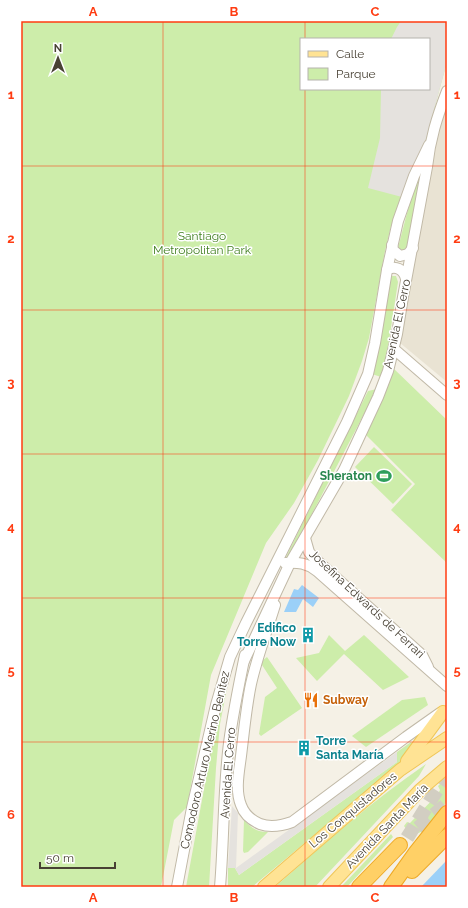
<svg xmlns="http://www.w3.org/2000/svg" width="468" height="908" viewBox="0 0 468 908" font-family="Raleway,sans-serif">
<style>
.residential{fill:#e9e3d3}
.green{fill:#cdedaa;fill-rule:evenodd}
.parking{fill:#e5e2de}
.water{fill:#9bd0f8}
.lines{fill:none;stroke-linecap:round;stroke-linejoin:round}
.highway-tunnel{stroke:#d2cec2;stroke-width:14;stroke-dasharray:14 7;stroke-linecap:butt}
.minor-casing{stroke:#c1b9a7;stroke-width:12}
.major-casing{stroke:#f0c758;stroke-width:14}
.highway-casing{stroke:#eeaa26;stroke-width:16}
.minor{stroke:#fff;stroke-width:10}
.major{stroke:#ffe394;stroke-width:12}
.highway{stroke:#ffd066;stroke-width:14}
.grid{fill:none;stroke:#ff3c12;stroke-width:1;stroke-opacity:0.55}
.labels{text-anchor:middle;dominant-baseline:central;stroke-width:3;stroke-linejoin:round;paint-order:stroke}
.park-label{font-size:12px;fill:#428021;stroke:#fff}
.street-label{font-size:12px;fill:#484134;stroke:#fff}
.leisure-label{font-size:12px;font-weight:bold;fill:#27864d;stroke:#fff;text-anchor:end}
.culture-label{font-size:12px;font-weight:bold;fill:#0d838f;stroke:#fff;text-anchor:end}
.food-label{font-size:12px;font-weight:bold;fill:#c56008;stroke:#fff;text-anchor:start}
.neatline{fill:none;stroke:#ff3c12;stroke-width:1.5}
.grid-label{font-size:13px;text-anchor:middle;font-weight:bold;fill:#ff3c12}
</style>
<rect width="100%" height="100%" fill="#f5f1e6"/>
<polygon class="residential" points="447,97 447,382 399,342 423,191"/>
<g class="green">
<path d="M21,21H447V62L426,139L391,226L385,251L369,338L362,361L349,396L318,460L294,503L266,543L211,675L187,807L174,820L161,887H21ZM301,39H429V89H301Z"/>
<path d="M426,160L407,252H397C405,221 412,189 426,160Z"/>
<polygon points="392,276 396,276 398,282 388,347 381,377 372,374 388,278"/>
<polygon points="393,368 447,420 447,563 391,510 415,484 366,435"/>
<polygon points="377,389 289,558 286,557 368,391"/>
<polygon points="374,447 412,484 393,504 355,467"/>
<polygon points="329,635 345,651 364,635 409,677 383,690 344,654 317,681 296,658 319,653"/>
<polygon points="267,657 302,708 261,736 259,734 265,697 277,688 262,665 262,661"/>
<polygon points="229,678 220,724 216,768 209,887 186,887 216,724"/>
<polygon points="425,697 428,705 366,747 352,736 402,700"/>
<polygon points="411,742 413,744 403,761 252,887 228,887 228,868 235,868 239,875 397,762 397,752"/>
<path d="M426,764L419,776L315,887H275C324,844 372,801 426,764Z"/>
<path d="M447,777C447,784 449,796 446,802C440,816 418,848 404,826L407,822L410,823L438,794L440,790L438,786Z"/>
<path d="M244,820C251,828 257,832 268,832L248,852L244,853L243,851Z"/>
<polygon points="391,834 393,837 347,887 341,887"/>
</g>
<g class="parking">
<polygon points="401,21 447,21 447,62 426,139 402,197 368,188 380,138 381,89 429,89 429,39 391,39 397,27"/>
<polygon points="397,752 397,762 239,875 235,868 228,868 232,806 238,813 236,868"/>
</g>
<g class="water">
<polygon points="302,585 319,598 313,607 303,599 296,612 284,612 294,589 298,590"/>
<polygon points="447,860 447,887 421,887"/>
</g>
<g class="lines">
<g class="highway-tunnel">
<polyline points="418,828 447,804"/>
<polyline points="407,838 447,774"/>
</g>
<g class="minor-casing">
<g id="minor">
<polyline points="392,245 393,250 400,256 408,254 413,248"/>
<path d="M387,270C395,265 404,269 406,279"/>
<polyline points="394,349 447,395"/>
<polyline points="305,538 309,552 314,558 422,655 428,667"/>
<path d="M285,563C298,562 307,563 317,571L447,686"/>
<path d="M275,605C267,631 257,657 251,684C246,708 244,732 241,756C239,772 235,790 241,805C244,814 251,820 260,824C271,828 281,826 292,822L406,737L440,713"/>
<path d="M244,661L290,563L344,470L378,397L388,371L397,334L403,297L427,167C430,139 437,117 447,91"/>
<polyline points="177,887 192,808 216,705 230,657 246,623 347,422 368,374 375,343 387,270 398,221 414,176 429,145"/>
<path d="M220,887C224,839 223,791 229,743C233,713 239,684 245,655"/>
</g>
</g>
<g class="major-casing">
<g id="major">
<polyline points="407,761 443,712"/>
<polyline points="264,887 400,770 447,738"/>
<polyline points="329,887 407,804 420,790 447,767"/>
</g>
</g>
<g class="highway-casing">
<g id="highway">
<polyline points="412,871 447,836"/>
<polyline points="359,887 400,845"/>
<polyline points="391,887 416,852 447,813"/>
</g>
</g>
<use href="#minor" class="minor"/>
<use href="#major" class="major"/>
<use href="#highway" class="highway"/>
</g>
<path class="grid" d="M163,21V887M305,21V39M305,89V887M21,166H447M21,310H447M21,454H447M21,598H447M21,742H447"/>
<defs>
<g id="stadium-bare" transform="scale(1.2)"><path d="M0-5a6.5 5 0 1 0 0 10a6.5 5 0 1 0 0-10ZM-3.5-1.8h7v3.6h-7Z" fill="#2e9e5b" stroke="#fff" stroke-width="2.5" paint-order="stroke"/></g>
<g id="building-bare" transform="scale(1.2)"><path d="M-4-6H4V6H1V3H-1V6H-4ZM-2.5-4.3h1.7v1.8h-1.7ZM.8-4.3h1.7v1.8H.8ZM-2.5-1h1.7V.8h-1.7ZM.8-1h1.7V.8H.8Z" fill="#0f9aa8" stroke="#fff" stroke-width="2.5" paint-order="stroke"/></g>
<g id="restaurant-bare" transform="scale(1.2)"><path d="M-5-6h1v4h1v-4h1v4h1v-4h1v5L-1.5 .5V6h-2V.5L-5-1ZM5-6V6H3V1.5H1.5Q1.5-4 5-6Z" fill="#e8710a" stroke="#fff" stroke-width="2.5" paint-order="stroke"/></g>
</defs>
<g fill-rule="evenodd">
<use href="#stadium-bare" x="384" y="476"/>
<use href="#building-bare" x="308" y="635"/>
<use href="#restaurant-bare" x="311" y="700"/>
<use href="#building-bare" x="304" y="748"/>
</g>
<g class="labels">
<g class="park-label">
<text x="202" y="236">Santiago<tspan x="202" dy="14">Metropolitan Park</tspan></text>
</g>
<g class="street-label">
<text transform="translate(397 324) rotate(-78)">Avenida El Cerro</text>
<text transform="translate(367 604) rotate(43)">Josefina Edwards de Ferrari</text>
<text transform="translate(205 760) rotate(-77)">Comodoro Arturo Merino Benítez</text>
<text transform="translate(228 773) rotate(-86)">Avenida El Cerro</text>
<text transform="translate(353 810) rotate(-40)">Los Conquistadores</text>
<text transform="translate(387 826) rotate(-46)">Avenida Santa María</text>
</g>
<g class="leisure-label">
<text x="372" y="476">Sheraton</text>
</g>
<g class="culture-label">
<text x="296" y="628">Edifico<tspan x="296" dy="14">Torre Now</tspan></text>
<text x="316" y="741" text-anchor="start">Torre<tspan x="316" dy="14">Santa María</tspan></text>
</g>
<g class="food-label">
<text x="323" y="700">Subway</text>
</g>
</g>
<rect width="468" height="908" fill="none" stroke="#ffffff" stroke-width="44"/>
<rect x="300" y="38" width="130" height="52" fill="#ffffff" stroke="#b6b3ae"/>
<rect x="308" y="51" width="20" height="6" fill="#ffe394" stroke="#b6b3ae"/>
<text x="336" y="58" font-size="12" fill="#484134">Calle</text>
<rect x="308" y="68" width="20" height="12" fill="#cdedaa" stroke="#b6b3ae"/>
<text x="336" y="78" font-size="12" fill="#484134">Parque</text>
<g transform="translate(58 58)" stroke="#ffffff" stroke-width="3" paint-order="stroke">
<path d="M0-3L7 15L0 10L-7 15Z" fill="#484134"/>
<text y="-6" font-size="11" font-weight="bold" text-anchor="middle" fill="#484134">N</text>
</g>
<path d="M40 862v6h75v-6" fill="none" stroke="#484134" stroke-width="2"/>
<text x="46" y="862" font-size="12" fill="#484134" stroke="#ffffff" stroke-width="3" paint-order="stroke">50 m</text>
<rect x="22" y="22" width="424" height="864" class="neatline"/>
<g class="grid-label">
<text x="93" y="16">A</text>
<text x="234" y="16">B</text>
<text x="375" y="16">C</text>
<text x="11" y="99">1</text>
<text x="457" y="99">1</text>
<text x="11" y="243">2</text>
<text x="457" y="243">2</text>
<text x="11" y="387">3</text>
<text x="457" y="387">3</text>
<text x="11" y="531">4</text>
<text x="457" y="531">4</text>
<text x="11" y="675">5</text>
<text x="457" y="675">5</text>
<text x="11" y="819">6</text>
<text x="457" y="819">6</text>
<text x="93" y="902">A</text>
<text x="234" y="902">B</text>
<text x="375" y="902">C</text>
</g>
</svg>
